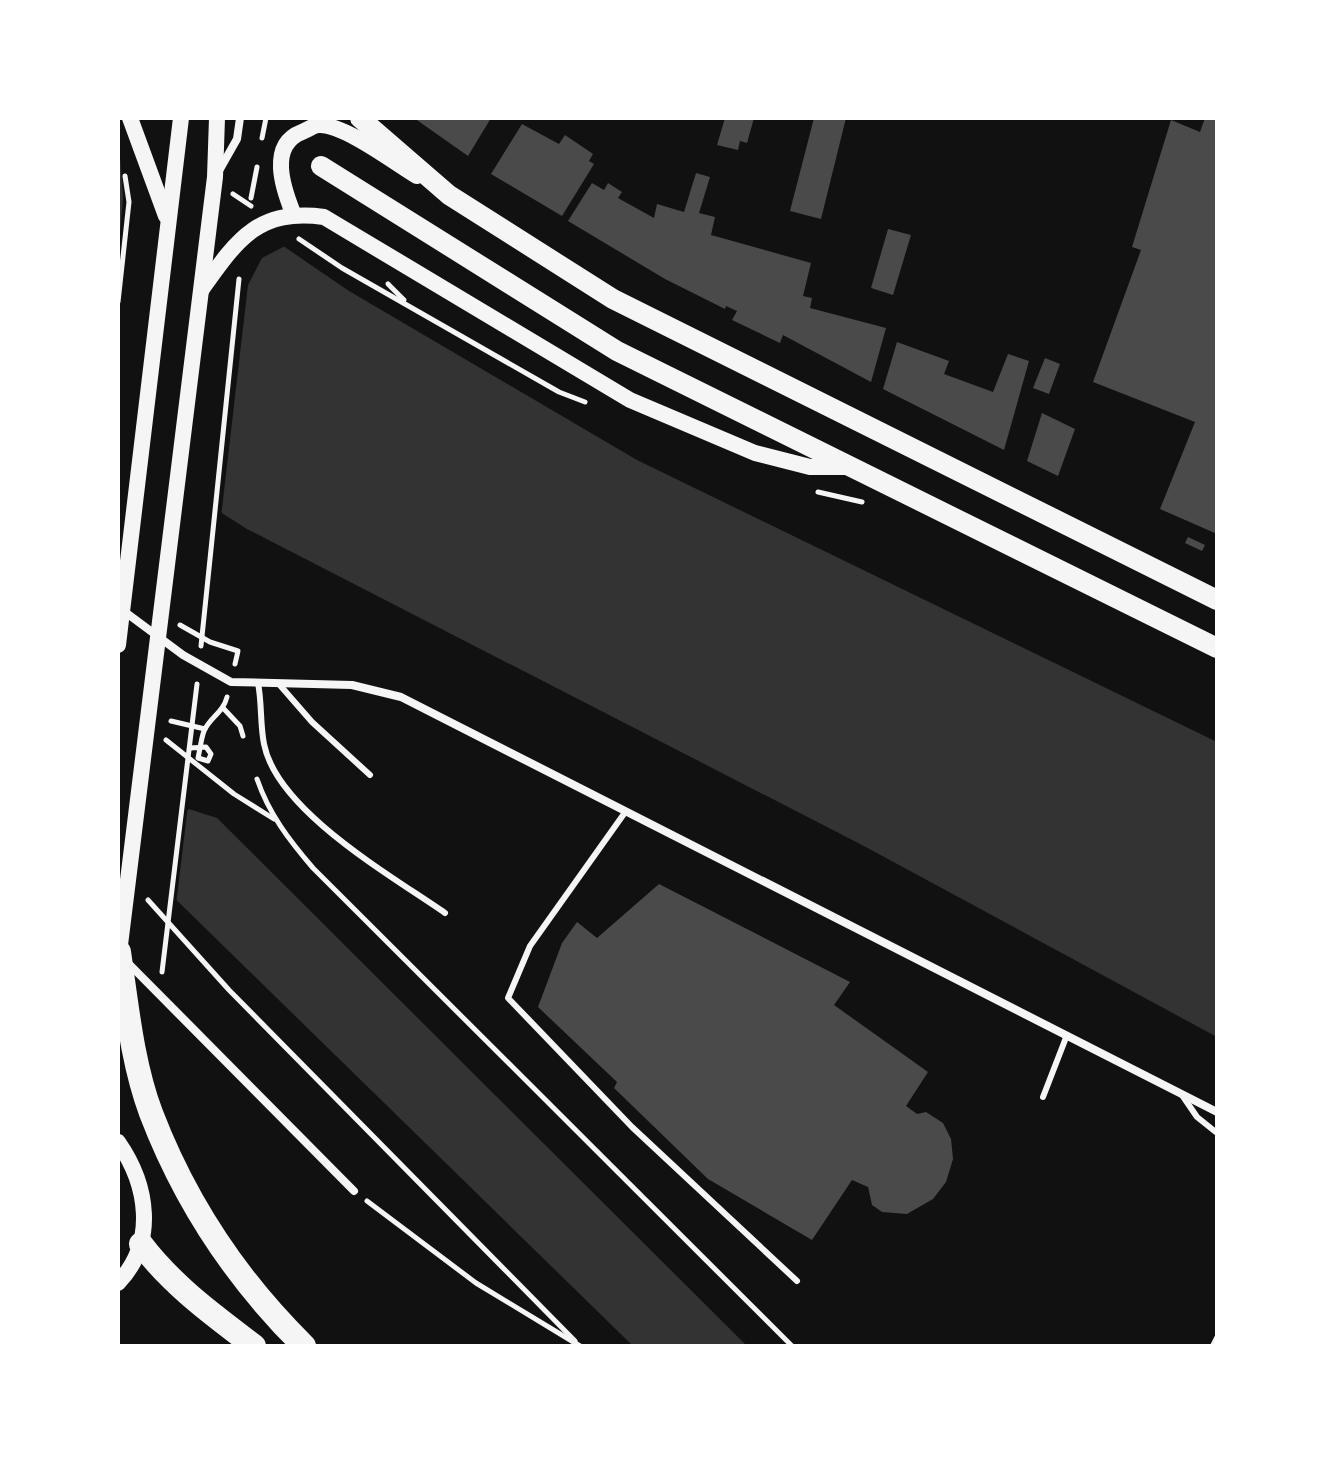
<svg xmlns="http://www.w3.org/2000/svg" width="1335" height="1464" viewBox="0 0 1335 1464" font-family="Lato,sans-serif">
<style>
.water{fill:#333}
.pier{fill:#111}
.building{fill:#4a4a4a}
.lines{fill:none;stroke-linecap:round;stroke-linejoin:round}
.path{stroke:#f5f5f5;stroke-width:5}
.service{stroke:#f5f5f5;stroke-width:6}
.minor{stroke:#f5f5f5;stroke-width:8}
.secondary{stroke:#f5f5f5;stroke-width:16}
.primary{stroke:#f5f5f5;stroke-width:20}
.motorway{stroke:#f5f5f5;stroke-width:24}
</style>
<rect width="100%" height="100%" fill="#111"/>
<g class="water">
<polygon points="118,133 349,291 637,460 1217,742 1217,1037 862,845 247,529 118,447"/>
<polygon points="118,753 184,814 189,809 217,818 747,1346 633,1346 158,882 175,851"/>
</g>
<g class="pier">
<polygon points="118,129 287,245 262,258 248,285 221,517 118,452 118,256 123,198"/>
<polygon points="118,749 183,809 188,805 176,905 154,882 170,852 118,801"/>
</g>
<g class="building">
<polygon points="414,118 491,118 468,156"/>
<polygon points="725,118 754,118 747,143 740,141 738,150 717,145"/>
<polygon points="814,118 846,118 821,219 790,211"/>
<polygon points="1205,118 1217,118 1217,534 1160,509 1195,422 1093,382 1141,250 1132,247 1171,120 1200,132"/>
<polygon points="522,124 559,144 565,135 593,154 589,161 594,164 562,216 491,174"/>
<polygon points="696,173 710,177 699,213 715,217 711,235 811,263 803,296 812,298 810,308 886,328 871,382 783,335 780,343 732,320 737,311 726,306 725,309 665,279 568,221 592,183 604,190 608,183 622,192 618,198 654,218 657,204 684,212"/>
<polygon points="888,229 911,235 893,295 871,288"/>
<polygon points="897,342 949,361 944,374 993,392 1008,354 1029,361 1004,450 883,389"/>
<polygon points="1045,358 1060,364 1049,394 1033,388"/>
<polygon points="1042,413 1075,429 1058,476 1027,461"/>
<polygon points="1188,537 1205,545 1202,551 1185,543"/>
<polygon points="659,884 850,982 834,1005 928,1072 906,1106 917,1114 926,1112 943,1123 951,1139 953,1159 946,1182 933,1199 907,1214 882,1212 872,1205 868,1187 852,1180 812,1240 708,1179 614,1088 617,1082 538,1007 562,943 577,922 597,938"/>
</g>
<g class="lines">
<g class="path">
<polyline points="262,138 266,118"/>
<polyline points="233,194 251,206"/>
<polyline points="251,198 257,167"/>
<polyline points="299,239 342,268 559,392 585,402"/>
<polyline points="388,284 404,300"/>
<polyline points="118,302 129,202 125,176"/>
<polyline points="818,492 862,502"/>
<polyline points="180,625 210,642 238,651 235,664"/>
<polyline points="201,646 239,279"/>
<polyline points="224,709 240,726 243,736"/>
<polyline points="171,721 205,729"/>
<polyline points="166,740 234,794 274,819"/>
<path d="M190,748L206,747L211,754L208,761L198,758C200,750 201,739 204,731C210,717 223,713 227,697"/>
<path d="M257,779C269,814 289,840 313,868L792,1346"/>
<polyline points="148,900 229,990 575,1341"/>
<polyline points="162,972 197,684"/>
<polyline points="367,1201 476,1283 580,1346"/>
</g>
<g class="service">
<path d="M258,683C262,703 260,724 264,744C277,811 392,876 445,913"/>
<polyline points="278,683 312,722 370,775"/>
<polyline points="626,811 530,946 508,998 632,1127 797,1281"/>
<polyline points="1182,1095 1197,1117 1217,1133"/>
<polyline points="1043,1097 1067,1035"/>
<polyline points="1213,1346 1217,1338"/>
</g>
<g class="minor">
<polyline points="220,169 237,139 240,118"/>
<polyline points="121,609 183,655 231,682 352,685 401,697 1217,1112"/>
<polyline points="127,962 354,1191"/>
</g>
<g class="secondary">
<polyline points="130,118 166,216"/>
<path d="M293,213C283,188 268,145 302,132C307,130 314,125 319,125C344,124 395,163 417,176"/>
<path d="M202,289C237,240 258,208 324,217L630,400L755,453L810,467H847"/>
<polyline points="118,645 181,118"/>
<polyline points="118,961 215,177 217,118"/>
<path d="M118,1142C148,1185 157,1242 118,1283"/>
</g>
<g class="primary">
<polyline points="360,118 449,195 613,299 1217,600"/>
<polyline points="321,166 617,351 1217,648"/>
</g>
<g class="motorway">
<path d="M119,952C127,1006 132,1062 151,1113C185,1202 236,1279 304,1346"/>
<path d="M141,1244C173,1286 212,1314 254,1346"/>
</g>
</g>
<rect width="1335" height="1464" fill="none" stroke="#ffffff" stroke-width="240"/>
</svg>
